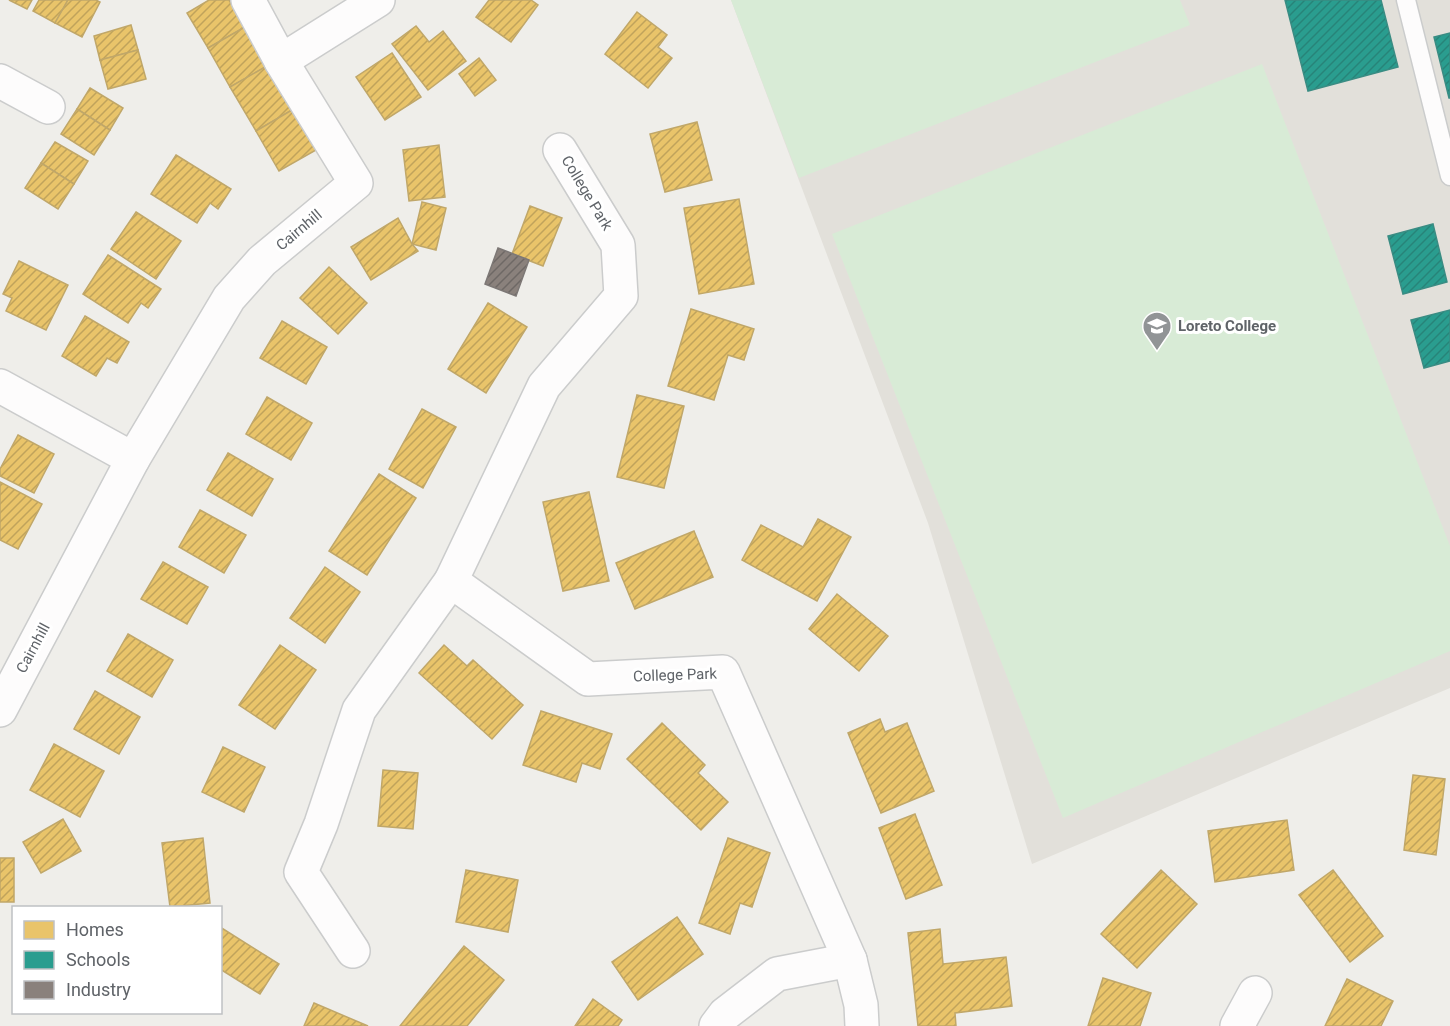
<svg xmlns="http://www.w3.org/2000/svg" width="1450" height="1026" viewBox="0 0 1450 1026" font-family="Roboto,sans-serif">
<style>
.education{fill:#e2e0da}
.park{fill:#d8ebd6}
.homes{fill:url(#homes-hatch);stroke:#c0a769;stroke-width:1.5}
.schools{fill:url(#schools-hatch);stroke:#3a8c83;stroke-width:1.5}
.industry{fill:url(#industry-hatch);stroke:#7d7876;stroke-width:1.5}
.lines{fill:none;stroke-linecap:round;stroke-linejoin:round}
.service-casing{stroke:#cbcccc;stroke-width:21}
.minor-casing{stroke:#cbcccc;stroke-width:36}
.service{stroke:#fdfcfc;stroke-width:18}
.minor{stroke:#fdfcfc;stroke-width:33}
.labels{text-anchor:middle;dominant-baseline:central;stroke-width:6;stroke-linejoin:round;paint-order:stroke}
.street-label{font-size:15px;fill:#5f6368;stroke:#fff}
.poi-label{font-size:15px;font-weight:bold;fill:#5f6368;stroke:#fff;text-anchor:start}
</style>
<defs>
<pattern id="homes-hatch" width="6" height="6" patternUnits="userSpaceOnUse" patternTransform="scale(1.5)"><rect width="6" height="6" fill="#e9c46a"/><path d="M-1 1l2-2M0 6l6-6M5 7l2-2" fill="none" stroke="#c0a35b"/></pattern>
<pattern id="schools-hatch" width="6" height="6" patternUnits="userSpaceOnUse" patternTransform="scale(1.5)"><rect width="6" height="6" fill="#2a9d8f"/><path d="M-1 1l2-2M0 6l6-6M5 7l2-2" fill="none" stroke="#278479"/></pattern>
<pattern id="industry-hatch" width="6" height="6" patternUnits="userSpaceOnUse" patternTransform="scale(1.5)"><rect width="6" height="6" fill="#8a817c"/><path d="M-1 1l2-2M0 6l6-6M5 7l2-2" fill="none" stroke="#6e6865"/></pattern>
</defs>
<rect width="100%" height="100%" fill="#efeeea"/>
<polygon class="education" points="731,0 1450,0 1450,688 1032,864 928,523"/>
<g class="park">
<polygon points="731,0 1180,0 1190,25 799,178"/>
<polygon points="1262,64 1450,546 1450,651 1063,818 832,234"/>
</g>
<g class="homes">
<polygon points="9,0 32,0 27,9"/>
<polygon points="39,0 68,0 55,23 33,11"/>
<polygon points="68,0 96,0 100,2 82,37 55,23"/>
<polygon points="209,0 229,0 245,27 208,48 187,13"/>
<polygon points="489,0 531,0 538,5 511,42 476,17"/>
<polygon points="637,12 667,35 658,47 672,58 648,88 605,54"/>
<polygon points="131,25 138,50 100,60 94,36"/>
<polygon points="416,26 429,42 443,31 466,61 428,90 392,44"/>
<polygon points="245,27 267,66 230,87 208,48"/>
<polygon points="138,50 146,79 108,89 100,60"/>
<polygon points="392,53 421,97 385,120 356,77"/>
<polygon points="479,58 496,80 475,96 459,74"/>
<polygon points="267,66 292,110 256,131 230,87"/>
<polygon points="90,88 123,108 110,130 77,109"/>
<polygon points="77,109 110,130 94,155 61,134"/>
<polygon points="292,110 316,150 279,171 256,131"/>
<polygon points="697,122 712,180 665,192 650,134"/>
<polygon points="55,142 88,161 74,184 41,163"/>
<polygon points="439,145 445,197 409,201 403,150"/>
<polygon points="176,155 231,189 218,209 210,203 197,223 151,194"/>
<polygon points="41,163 74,184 58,209 25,188"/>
<polygon points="739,199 754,284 699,294 684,208"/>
<polygon points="422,202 446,208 436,250 412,244"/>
<polygon points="530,206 562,218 543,266 512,254"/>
<polygon points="136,212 181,241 156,279 111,249"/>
<polygon points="398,218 412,244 418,251 371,280 351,247"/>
<polygon points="108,255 161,289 148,308 141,303 128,323 83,294"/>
<polygon points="19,261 68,285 46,330 6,311 12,298 3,294"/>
<polygon points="329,267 367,303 338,334 300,298"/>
<polygon points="488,303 527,327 486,393 448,369"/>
<polygon points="691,309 754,329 744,360 728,355 714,400 668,386"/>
<polygon points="85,316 129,342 117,363 107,358 96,376 62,356"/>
<polygon points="282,321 327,347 306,384 260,358"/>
<polygon points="637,395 684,406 664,488 617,477"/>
<polygon points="267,397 312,423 291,460 246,434"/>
<polygon points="422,409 456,427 423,488 389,469"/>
<polygon points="18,435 54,454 34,493 0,476 0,469"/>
<polygon points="228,453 273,479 252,516 207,490"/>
<polygon points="379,474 416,498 367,575 329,551"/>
<polygon points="0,482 42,504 18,549 0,540"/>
<polygon points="589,492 609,581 563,591 543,502"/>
<polygon points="200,510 246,535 224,573 179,547"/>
<polygon points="818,519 851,537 817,601 742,560 761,525 803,547"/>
<polygon points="694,531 713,577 635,609 616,563"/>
<polygon points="163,562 208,587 187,624 141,599"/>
<polygon points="325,567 360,592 325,643 290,618"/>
<polygon points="837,594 888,636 859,671 809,629"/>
<polygon points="128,634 173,660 152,697 107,671"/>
<polygon points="280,645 316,670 275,729 239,705"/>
<polygon points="444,645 467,666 473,660 523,705 492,739 419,673"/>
<polygon points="95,691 140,717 119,754 74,729"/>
<polygon points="541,711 612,734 600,769 582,763 576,782 523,765"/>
<polygon points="880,719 885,732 907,723 934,791 881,813 848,733"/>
<polygon points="662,723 705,765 698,773 728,802 701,830 627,759"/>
<polygon points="54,744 104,771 80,817 30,790"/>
<polygon points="223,747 265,767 244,812 202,792"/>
<polygon points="383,770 418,773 413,829 378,826"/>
<polygon points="1413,775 1445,779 1436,855 1404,850"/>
<polygon points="915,814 942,885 906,899 879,828"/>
<polygon points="63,819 81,851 41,873 23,842"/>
<polygon points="1287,820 1294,870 1215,882 1208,831"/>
<polygon points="203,838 210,903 170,907 162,843"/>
<polygon points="728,838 770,853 752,907 740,903 730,934 699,923"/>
<rect x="0" y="858" width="14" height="44"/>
<polygon points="466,870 518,880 508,932 456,922"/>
<polygon points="1161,870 1197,904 1137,968 1101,934"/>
<polygon points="1333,870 1383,936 1350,962 1299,895"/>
<polygon points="677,917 703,954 638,1000 612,962"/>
<polygon points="220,927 279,964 260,994 220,969"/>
<polygon points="940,929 943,964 1006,957 1012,1006 955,1013 956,1026 918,1026 908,933"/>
<polygon points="464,946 504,980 467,1026 400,1026"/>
<polygon points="1103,978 1151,993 1140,1026 1088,1026"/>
<polygon points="1347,979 1393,1001 1381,1026 1325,1026"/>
<polygon points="593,999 622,1020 618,1026 575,1026"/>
<polygon points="314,1003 368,1026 304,1026"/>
</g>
<g class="schools">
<polygon points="1285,0 1381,0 1398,67 1308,91"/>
<polygon points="1450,33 1450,98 1449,98 1434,37"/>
<polygon points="1433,224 1447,282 1403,294 1388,236"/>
<polygon points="1450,310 1450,361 1424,368 1411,320"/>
</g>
<polygon class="industry" points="498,248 529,260 516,296 485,284"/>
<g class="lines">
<g class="service-casing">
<polyline id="service" points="1406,0 1450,176"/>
</g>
<g class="minor-casing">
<g id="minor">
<polyline points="281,61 378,0"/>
<polyline points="0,81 48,107"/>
<polyline points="560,150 618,245 621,296 544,386 451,581 588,679 723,672 850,960 861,1005 862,1026"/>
<polyline points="0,386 133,459"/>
<polyline points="0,710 133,459 229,298 262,261 356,183 281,61 248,0"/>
<polyline points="353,951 301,872 321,824 359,710 451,581"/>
<polyline points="716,1026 725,1014 777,974 850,960"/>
<polyline points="1237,1026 1255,993"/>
</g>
</g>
<use href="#service" class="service"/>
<use href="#minor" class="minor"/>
</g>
<defs>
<g id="school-pin" transform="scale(1.5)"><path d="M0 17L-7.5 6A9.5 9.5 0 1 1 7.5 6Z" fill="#919496" stroke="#fff"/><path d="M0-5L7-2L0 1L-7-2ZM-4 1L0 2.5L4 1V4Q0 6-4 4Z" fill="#fff"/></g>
</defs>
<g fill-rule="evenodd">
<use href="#school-pin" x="1157" y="326"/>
</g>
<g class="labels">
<g class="street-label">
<text transform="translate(587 193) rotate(59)">College Park</text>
<text transform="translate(299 230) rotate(-40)">Cairnhill</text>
<text transform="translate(33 648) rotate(-62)">Cairnhill</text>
<text transform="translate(675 675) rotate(-2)">College Park</text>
</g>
<g class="poi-label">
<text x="1178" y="326">Loreto College</text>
</g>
</g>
<rect x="12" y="906" width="210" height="108" fill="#ffffff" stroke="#bfc1c3" stroke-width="1.5"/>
<rect x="24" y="921" width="30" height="18" fill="#e9c46a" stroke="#bfc1c3" stroke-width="1.5"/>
<text x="66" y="936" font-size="18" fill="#5f6368">Homes</text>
<rect x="24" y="951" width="30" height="18" fill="#2a9d8f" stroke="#bfc1c3" stroke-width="1.5"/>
<text x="66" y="966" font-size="18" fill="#5f6368">Schools</text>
<rect x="24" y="981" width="30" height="18" fill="#8a817c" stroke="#bfc1c3" stroke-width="1.5"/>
<text x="66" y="996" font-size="18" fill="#5f6368">Industry</text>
</svg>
